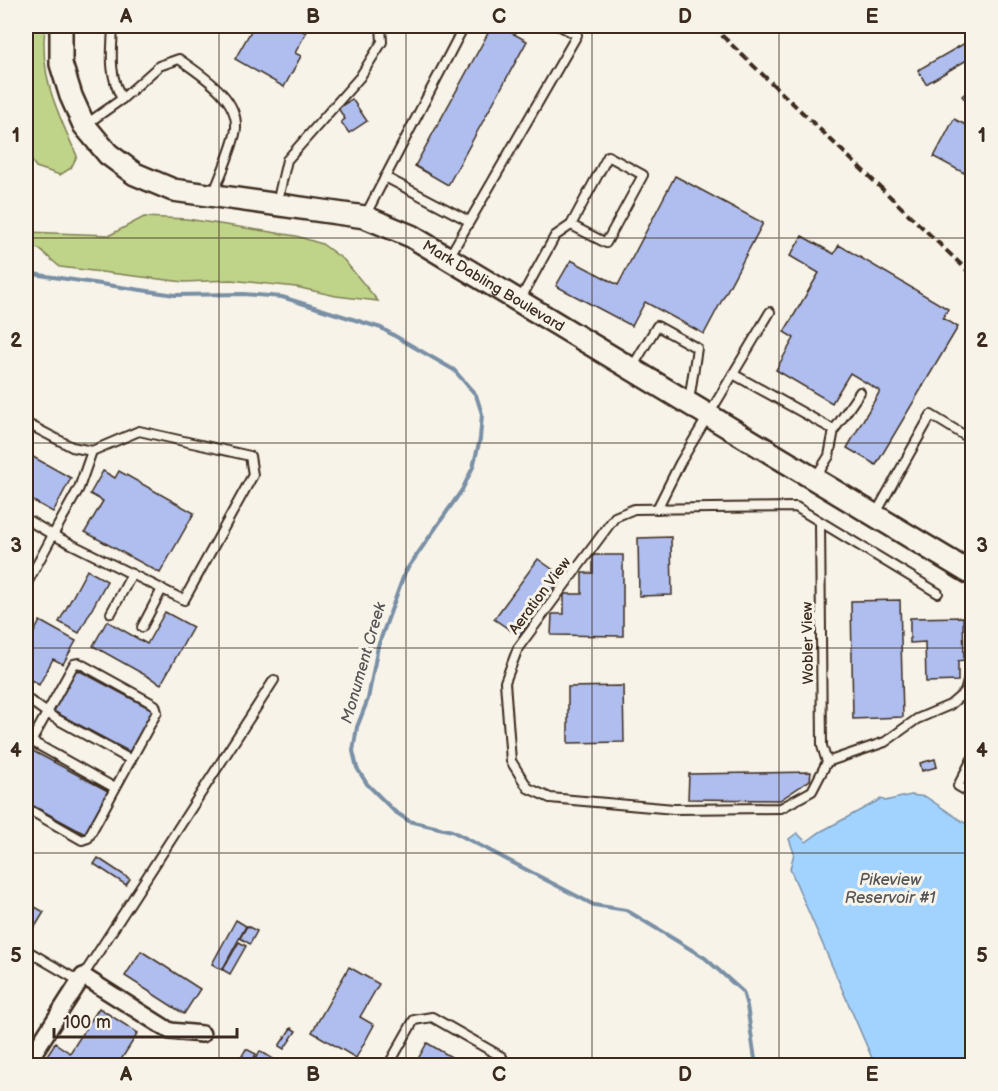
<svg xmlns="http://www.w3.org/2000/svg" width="998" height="1091" viewBox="0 0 998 1091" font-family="'Balsamiq Sans',sans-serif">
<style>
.green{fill:#c0d489;stroke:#7e7f54;stroke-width:1.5}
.water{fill:#a2d3ff;stroke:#798fa5;stroke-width:1.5}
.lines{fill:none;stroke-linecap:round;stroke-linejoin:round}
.stream{stroke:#798fa5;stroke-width:4}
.building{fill:#afbeee;stroke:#3b2a1e;stroke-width:1.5}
.lane-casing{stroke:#3b2a1e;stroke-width:12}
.street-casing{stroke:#3b2a1e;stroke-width:20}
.secondary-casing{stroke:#3b2a1e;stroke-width:26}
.lane{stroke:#f7f3e8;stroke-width:8}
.street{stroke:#f7f3e8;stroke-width:15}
.secondary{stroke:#f7f3e8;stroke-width:21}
.rail{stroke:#3b2a1e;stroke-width:4;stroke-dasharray:9 4.5;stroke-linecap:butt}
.grid{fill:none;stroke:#3b2a1e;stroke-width:1.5;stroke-opacity:0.55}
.labels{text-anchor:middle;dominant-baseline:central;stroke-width:6;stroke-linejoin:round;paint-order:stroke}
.street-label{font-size:15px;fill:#3b2a1e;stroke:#f7f3e8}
.water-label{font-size:16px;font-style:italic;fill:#555456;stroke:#f7f3e8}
.neatline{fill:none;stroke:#3b2a1e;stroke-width:2}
.grid-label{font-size:20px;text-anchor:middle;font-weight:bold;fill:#3b2a1e}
</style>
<rect width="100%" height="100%" fill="#f7f3e8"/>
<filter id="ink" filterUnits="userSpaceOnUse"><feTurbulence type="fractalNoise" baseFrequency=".0167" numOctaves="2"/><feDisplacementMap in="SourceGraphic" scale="12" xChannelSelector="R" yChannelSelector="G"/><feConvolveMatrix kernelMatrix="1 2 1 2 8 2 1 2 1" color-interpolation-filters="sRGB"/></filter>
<g filter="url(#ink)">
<g class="green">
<path d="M26,26H45C39,75 57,112 77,156L71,168L60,175L36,167L26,153Z"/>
<polygon points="144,217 187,219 296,236 322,244 344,260 378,301 336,296 296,287 231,280 184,282 60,267 39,249 26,246 26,232 110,235"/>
</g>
<polygon class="water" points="911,795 926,797 972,828 972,1065 875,1065 790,869 794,853 789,839 797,833 806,842 820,832 881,799 885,801"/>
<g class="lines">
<polyline class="stream" points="26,273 175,295 243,294 282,297 381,328 454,370 476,395 482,414 480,439 473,467 462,490 405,572 378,646 368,699 357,727 353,751 357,768 367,784 394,811 409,821 452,831 594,905 626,910 705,958 743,992 747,1006 756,1066"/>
</g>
<g class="building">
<polygon points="246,26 276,26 282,29 284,26 294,26 306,33 295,53 301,56 284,87 235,59 252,29"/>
<polygon points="492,26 499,26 527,41 448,185 415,166"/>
<polygon points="972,39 972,57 926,84 918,70"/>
<polygon points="972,87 972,107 962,96"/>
<polygon points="352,99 367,121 349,133 341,122 345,119 338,108"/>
<polygon points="954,119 972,128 972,158 964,173 934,157"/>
<polygon points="675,176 763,223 704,334 645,302 632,326 556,286 571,260 618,285"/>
<polygon points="802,236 834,254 839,245 948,309 943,318 958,327 876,465 847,448 880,391 850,373 832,403 776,370 794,338 784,332 819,273 790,256"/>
<polygon points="26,453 71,478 53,512 26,497"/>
<polygon points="103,471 115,478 119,471 194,513 160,573 85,532 103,501 90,494"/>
<polygon points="671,537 672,595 639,596 638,538"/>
<polygon points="593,555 623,555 623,636 551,635 552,614 564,614 564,594 582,594 582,573 593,573"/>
<polygon points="538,559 562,576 519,636 494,619"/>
<polygon points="87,570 107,581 79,633 59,622"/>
<polygon points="900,600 903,717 853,719 851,601"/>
<polygon points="165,612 193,627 161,684 93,646 107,621 147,644"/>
<polygon points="963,617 964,660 958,661 958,681 926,682 925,642 910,643 910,618"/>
<polygon points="40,621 76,641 63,664 53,659 39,685 26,677 26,647"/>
<polygon points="76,669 153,710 130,752 53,711"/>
<polygon points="623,686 624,742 568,743 568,687"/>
<polygon points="31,750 108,791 85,834 26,802 26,759"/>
<polygon points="935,759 937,767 922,771 920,763"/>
<polygon points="811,772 810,780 780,800 688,799 689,774"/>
<polygon points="98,858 130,879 126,885 94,864"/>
<polygon points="28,903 44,912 35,927 26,921"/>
<polygon points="236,920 246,926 222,970 212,964"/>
<polygon points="247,926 257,931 250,944 240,938"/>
<polygon points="239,942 246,946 230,974 223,970"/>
<polygon points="141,951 200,989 184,1014 125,976"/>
<polygon points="349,967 379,984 360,1017 374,1025 356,1058 312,1032"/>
<polygon points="99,1008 138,1033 117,1066 40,1066 55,1043 70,1053"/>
<polygon points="291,1028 296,1031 284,1049 279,1046"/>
<polygon points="427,1043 467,1066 414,1066"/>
<polygon points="246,1049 256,1054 252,1061 242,1056"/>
<polygon points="260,1051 275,1060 272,1066 261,1066 254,1061"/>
</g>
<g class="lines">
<g class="lane-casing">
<g id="lane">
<path d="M122,99L159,66L179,59C201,75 238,97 236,128C235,144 219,178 213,195"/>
<path d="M85,125L122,99C108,73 112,53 113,26"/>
<polyline points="385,177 469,221"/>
<polyline points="277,203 287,160 360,77 382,42 381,26"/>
<polyline points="365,216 464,26"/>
<polyline points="449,257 577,35 560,26"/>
<polyline points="520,300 555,236 571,225 608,156 643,175 606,243 571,225"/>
<polyline points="633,366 657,326 697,348 689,401"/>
<polyline points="733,374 834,430 860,392"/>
<polyline points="26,423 72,447 92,451 139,431 250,456 253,475 184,600 53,535 26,585"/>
<polyline points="815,478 829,456 834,430"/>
<polyline points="657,509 680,463 770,312"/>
<polyline points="875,515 931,415 972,440"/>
<polyline points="26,519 53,535 79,488 92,451"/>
<polyline points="820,522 822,746 827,762"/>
<polyline points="938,593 796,507 634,509 615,517 518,648 505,682 511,761 528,788 550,798 674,809 781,808 812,791 827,762 885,742 917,719 950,705 965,692 972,667"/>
<polyline points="111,613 132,574"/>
<polyline points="142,627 162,589"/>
<polyline points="26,698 53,717 131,760"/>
<polyline points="31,741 115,788"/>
<polyline points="26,751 74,664 79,663 155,705 157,712 88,838 82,840 26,808"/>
<polyline points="972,759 958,786 972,794"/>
<polyline points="26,950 79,981"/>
<polyline points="83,976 274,680"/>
<polyline points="388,1066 414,1020 432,1017 502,1057 506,1066"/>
</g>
</g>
<g class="street-casing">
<polyline id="street" points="26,1065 83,976 170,1031 202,1034"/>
</g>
<g class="secondary-casing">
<g id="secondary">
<path id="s1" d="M61,26V64L71,96L84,125L108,154L135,174L173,190L365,217L411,236L972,574"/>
</g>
</g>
<use href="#lane" class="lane"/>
<use href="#street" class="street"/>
<use href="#secondary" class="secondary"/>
<polyline class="rail" points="712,26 972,275"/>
</g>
</g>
<path class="grid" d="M219,26V1066M406,26V1066M592,26V1066M779,26V1066M26,238H972M26,443H972M26,648H972M26,853H972"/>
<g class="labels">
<g class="street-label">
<text stroke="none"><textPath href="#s1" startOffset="556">Mark Dabling Boulevard</textPath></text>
<text transform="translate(540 596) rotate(-53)">Aeration View</text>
<text transform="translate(808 643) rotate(-91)">Wobler View</text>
</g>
<g class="water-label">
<text transform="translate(364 663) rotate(-74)">Monument Creek</text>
<text x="890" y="880">Pikeview<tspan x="890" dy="18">Reservoir #1</tspan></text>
</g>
</g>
<rect width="998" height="1091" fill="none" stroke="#f7f3e8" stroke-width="66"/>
<path d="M54 1028v9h183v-9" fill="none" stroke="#3b2a1e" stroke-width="3"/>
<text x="63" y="1028" font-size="18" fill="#3b2a1e" stroke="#f7f3e8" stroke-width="4.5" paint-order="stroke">100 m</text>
<rect x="33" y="33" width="932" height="1025" class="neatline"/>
<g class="grid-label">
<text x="126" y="23">A</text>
<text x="313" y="23">B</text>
<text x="499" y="23">C</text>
<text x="685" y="23">D</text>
<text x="872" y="23">E</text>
<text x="16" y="142">1</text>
<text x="982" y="142">1</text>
<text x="16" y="347">2</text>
<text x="982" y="347">2</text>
<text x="16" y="552">3</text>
<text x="982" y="552">3</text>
<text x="16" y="757">4</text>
<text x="982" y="757">4</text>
<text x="16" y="962">5</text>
<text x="982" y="962">5</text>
<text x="126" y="1081">A</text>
<text x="313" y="1081">B</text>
<text x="499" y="1081">C</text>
<text x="685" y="1081">D</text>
<text x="872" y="1081">E</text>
</g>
</svg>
